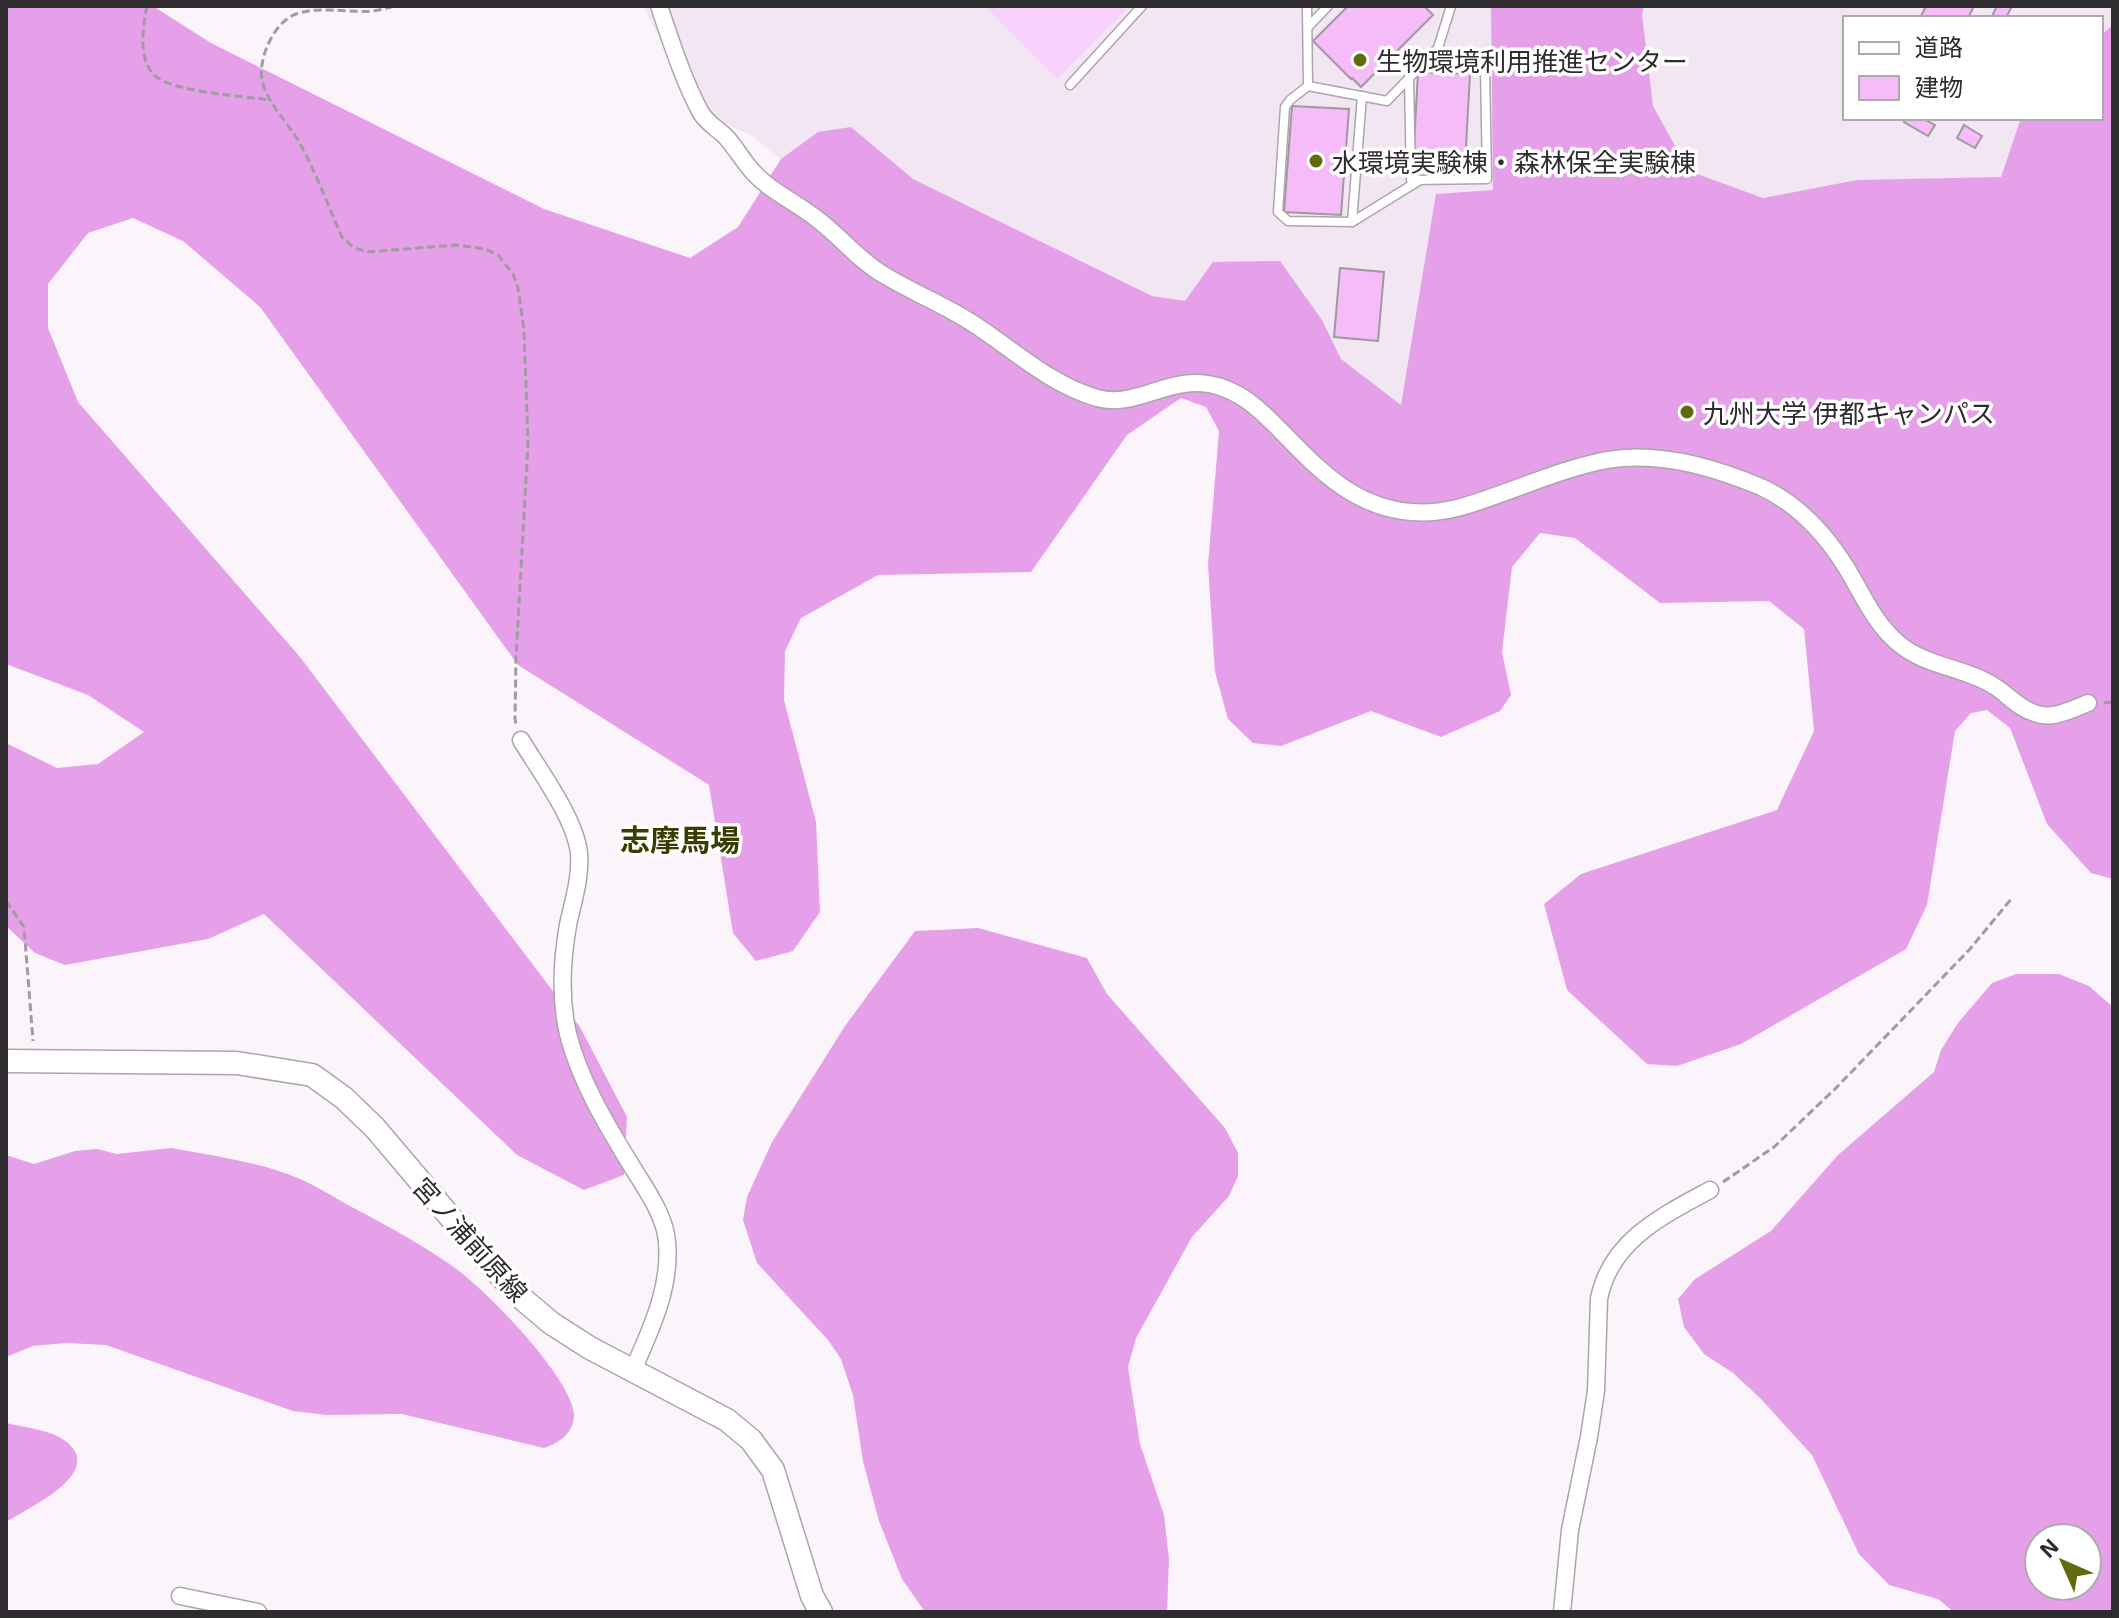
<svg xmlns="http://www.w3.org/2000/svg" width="2119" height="1618" viewBox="0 0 2119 1618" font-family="'Exo 2','Noto Sans JP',sans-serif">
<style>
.built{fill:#f3e6f3;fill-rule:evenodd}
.green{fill:#f9cffb}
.forest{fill:#e5a0e9;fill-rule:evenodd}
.building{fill:#f5bcf8;stroke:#9f999f;stroke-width:2}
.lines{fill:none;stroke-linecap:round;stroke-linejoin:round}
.service-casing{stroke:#aca5ac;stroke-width:11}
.minor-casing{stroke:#aca5ac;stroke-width:19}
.secondary-casing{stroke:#aca5ac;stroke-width:25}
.path{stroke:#a19ba1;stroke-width:3;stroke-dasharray:8 4;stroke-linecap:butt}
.service{stroke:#fff;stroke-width:8}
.minor{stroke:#fff;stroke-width:16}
.secondary{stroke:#fff;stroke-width:22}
.poi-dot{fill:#626a0e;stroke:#fff;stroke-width:3}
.labels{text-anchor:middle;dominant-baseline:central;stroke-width:7;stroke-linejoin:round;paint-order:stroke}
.poi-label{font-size:26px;fill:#2f2c2f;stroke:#fff;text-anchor:start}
.street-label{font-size:26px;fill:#2f2c2f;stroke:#fff}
.quarter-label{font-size:30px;font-weight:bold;fill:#383e00;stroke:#fff}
</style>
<rect width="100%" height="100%" fill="#fbf4fb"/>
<path class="built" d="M643,6H2113V830L2092,776L1875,632L1275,430L784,162L751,135L712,118L680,78ZM1845,18H2101V118H1845Z"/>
<polygon class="green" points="985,6 1129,6 1057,79"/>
<g class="forest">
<polygon points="6,6 153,6 211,43 544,209 690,258 738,227 781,159 818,132 851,127 913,179 1152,296 1185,301 1213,262 1280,261 1322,320 1341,359 1401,405 1436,194 1493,190 1491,6 1644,6 1642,14 1653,106 1689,171 1763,198 1857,180 2001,177 2021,118 2101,118 2101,35 2113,25 2113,879 2091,873 2047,824 2010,728 1987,710 1971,713 1955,731 1927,905 1906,949 1741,1044 1677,1066 1647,1064 1567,990 1544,904 1581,874 1777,810 1814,731 1804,629 1769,601 1660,603 1575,538 1540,533 1512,567 1502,652 1511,695 1500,711 1441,737 1371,711 1281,746 1253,743 1228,719 1215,672 1208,565 1219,431 1206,407 1181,398 1127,435 1031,572 878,575 801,618 785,651 784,700 816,822 820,912 793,951 756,961 733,933 709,785 518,665 260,307 183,241 133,218 88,233 48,284 48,328 78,402 300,657 580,1027 627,1117 624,1175 584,1190 517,1155 264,914 208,939 65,965 35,953 6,926 6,743 57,768 98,764 144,732 88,695 6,664"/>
<polygon points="978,928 1087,958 1107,994 1225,1128 1238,1153 1238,1176 1229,1196 1192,1237 1136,1338 1128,1367 1140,1444 1164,1515 1169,1559 1167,1612 925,1612 902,1579 879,1521 863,1461 853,1395 841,1359 828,1340 757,1263 743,1220 747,1197 772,1142 845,1026 915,931"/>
<path d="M2016,974H2059L2089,986L2113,1007V1612H1954L1938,1599L1889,1585L1859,1554L1812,1455L1761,1399L1733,1373L1704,1354L1684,1327L1678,1299L1695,1279L1771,1231L1838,1155L1934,1072L1941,1050L1958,1023L1992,983ZM2039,1538H2087V1586H2039Z"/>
<path d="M171,1148C214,1156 260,1162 300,1179C317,1186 333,1197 348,1205C382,1223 416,1241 448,1263C481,1284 572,1377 574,1415C574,1433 559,1443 544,1448L402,1414L327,1415L293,1411L106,1345L66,1343L33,1346L6,1357V1155L34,1164L75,1151L97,1149L117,1154Z"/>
<path d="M6,1423C20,1426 51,1431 61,1438C112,1470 30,1507 6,1522Z"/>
</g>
<g class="building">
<polygon points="1348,6 1424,6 1433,15 1361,87 1352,78 1351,79 1313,41"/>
<polygon points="1926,6 1974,6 1968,18 1920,18"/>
<polygon points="1997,6 2012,6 2006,18 1991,18"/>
<polygon points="1418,72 1470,74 1465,165 1413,163"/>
<polygon points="1292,106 1349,109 1341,215 1284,212"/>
<polygon points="1906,118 1922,118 1935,125 1928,136 1904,122"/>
<polygon points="1964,125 1982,136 1975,148 1957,138"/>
<polygon points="1340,268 1384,272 1378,341 1334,337"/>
</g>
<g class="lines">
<g class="service-casing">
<g id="service">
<polyline points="1307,6 1308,86 1387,101 1438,48 1451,6"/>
<polyline points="1308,27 1328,6"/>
<polyline points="1409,78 1411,180 1487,179 1485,68 1429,57"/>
<polyline points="1070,85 1142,6"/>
<polyline points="1308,86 1290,100 1285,107 1278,212 1288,221 1352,222 1420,180"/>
<polyline points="1352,222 1362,96"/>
</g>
</g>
<g class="minor-casing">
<g id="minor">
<path d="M659,6C671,41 683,80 701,113C707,123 718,129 726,137C736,148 743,161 753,172C771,192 796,202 817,219C840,236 858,260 884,275C912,292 942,304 969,321C1011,347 1048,384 1097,398C1141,410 1174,368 1226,389C1249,398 1264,414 1281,431C1319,470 1355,508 1412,512C1449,515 1480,501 1514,489C1544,478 1575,466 1607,460C1658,451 1714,467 1761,487C1802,506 1831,540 1853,579C1866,602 1877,625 1898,643C1926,667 1964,667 1994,686C2004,692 2012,701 2022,707C2047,723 2063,713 2088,703"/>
<path d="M521,740C539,770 575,818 579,853C581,878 573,901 568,925C562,959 560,999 568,1034C580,1081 606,1124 631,1165C645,1188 665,1215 667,1242C671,1288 651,1329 633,1370"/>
<polyline points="180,1596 258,1612"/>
<path d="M1562,1612L1570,1530L1589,1437L1596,1391L1599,1299C1610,1241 1662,1216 1710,1190"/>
</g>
</g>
<g class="secondary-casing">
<polyline id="secondary" points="6,1061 237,1063 312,1075 344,1098 375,1128 496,1271 525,1301 551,1323 590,1348 727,1420 751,1440 773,1470 812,1596 821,1612"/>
</g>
<g class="path">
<path d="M147,6C143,26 138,57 153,74C169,92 243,96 269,100"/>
<path d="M393,6C362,19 327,3 296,14C274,22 258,58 262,80C266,102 288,122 299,142C316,172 328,206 342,237L353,247L367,252L456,245L485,249L498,255L513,274L518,288L524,329L528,444L516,657L515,718L516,725"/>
<polyline points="2104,703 2113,702"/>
<polyline points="6,901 24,927 33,1041"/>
<polyline points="1723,1182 1774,1147 1835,1089 1970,949 2012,898"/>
</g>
<use href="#service" class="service"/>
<use href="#minor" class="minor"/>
<use href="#secondary" class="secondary"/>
</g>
<g class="poi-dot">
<circle cx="1360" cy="60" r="8"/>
<circle cx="1316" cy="161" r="8"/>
<circle cx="1687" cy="412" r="8"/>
</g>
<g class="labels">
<g class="poi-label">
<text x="1376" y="60">生物環境利用推進センター</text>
<text x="1332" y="161">水環境実験棟・森林保全実験棟</text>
<text x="1703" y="412">九州大学 伊都キャンパス</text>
</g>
<g class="street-label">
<text transform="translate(471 1239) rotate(48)">宮ノ浦前原線</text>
</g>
<g class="quarter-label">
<text x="680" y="839">志摩馬場</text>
</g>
</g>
<rect width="2119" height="1618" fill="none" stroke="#2f2c2f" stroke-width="16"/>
<rect x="1843" y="16" width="260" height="104" fill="#ffffff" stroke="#acabac" stroke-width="2"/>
<rect x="1859" y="42" width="40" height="12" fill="#ffffff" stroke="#acabac" stroke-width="2"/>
<text x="1915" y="56" font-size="24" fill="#2f2c2f">道路</text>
<rect x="1859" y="76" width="40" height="24" fill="#f5bcf8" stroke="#acabac" stroke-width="2"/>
<text x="1915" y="96" font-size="24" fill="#2f2c2f">建物</text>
<g transform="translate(2063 1562) rotate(315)"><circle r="38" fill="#ffffff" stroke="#acabac" stroke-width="2"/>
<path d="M0-6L14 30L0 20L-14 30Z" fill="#626a0e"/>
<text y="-12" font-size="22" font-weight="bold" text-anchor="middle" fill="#2f2c2f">N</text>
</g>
</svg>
